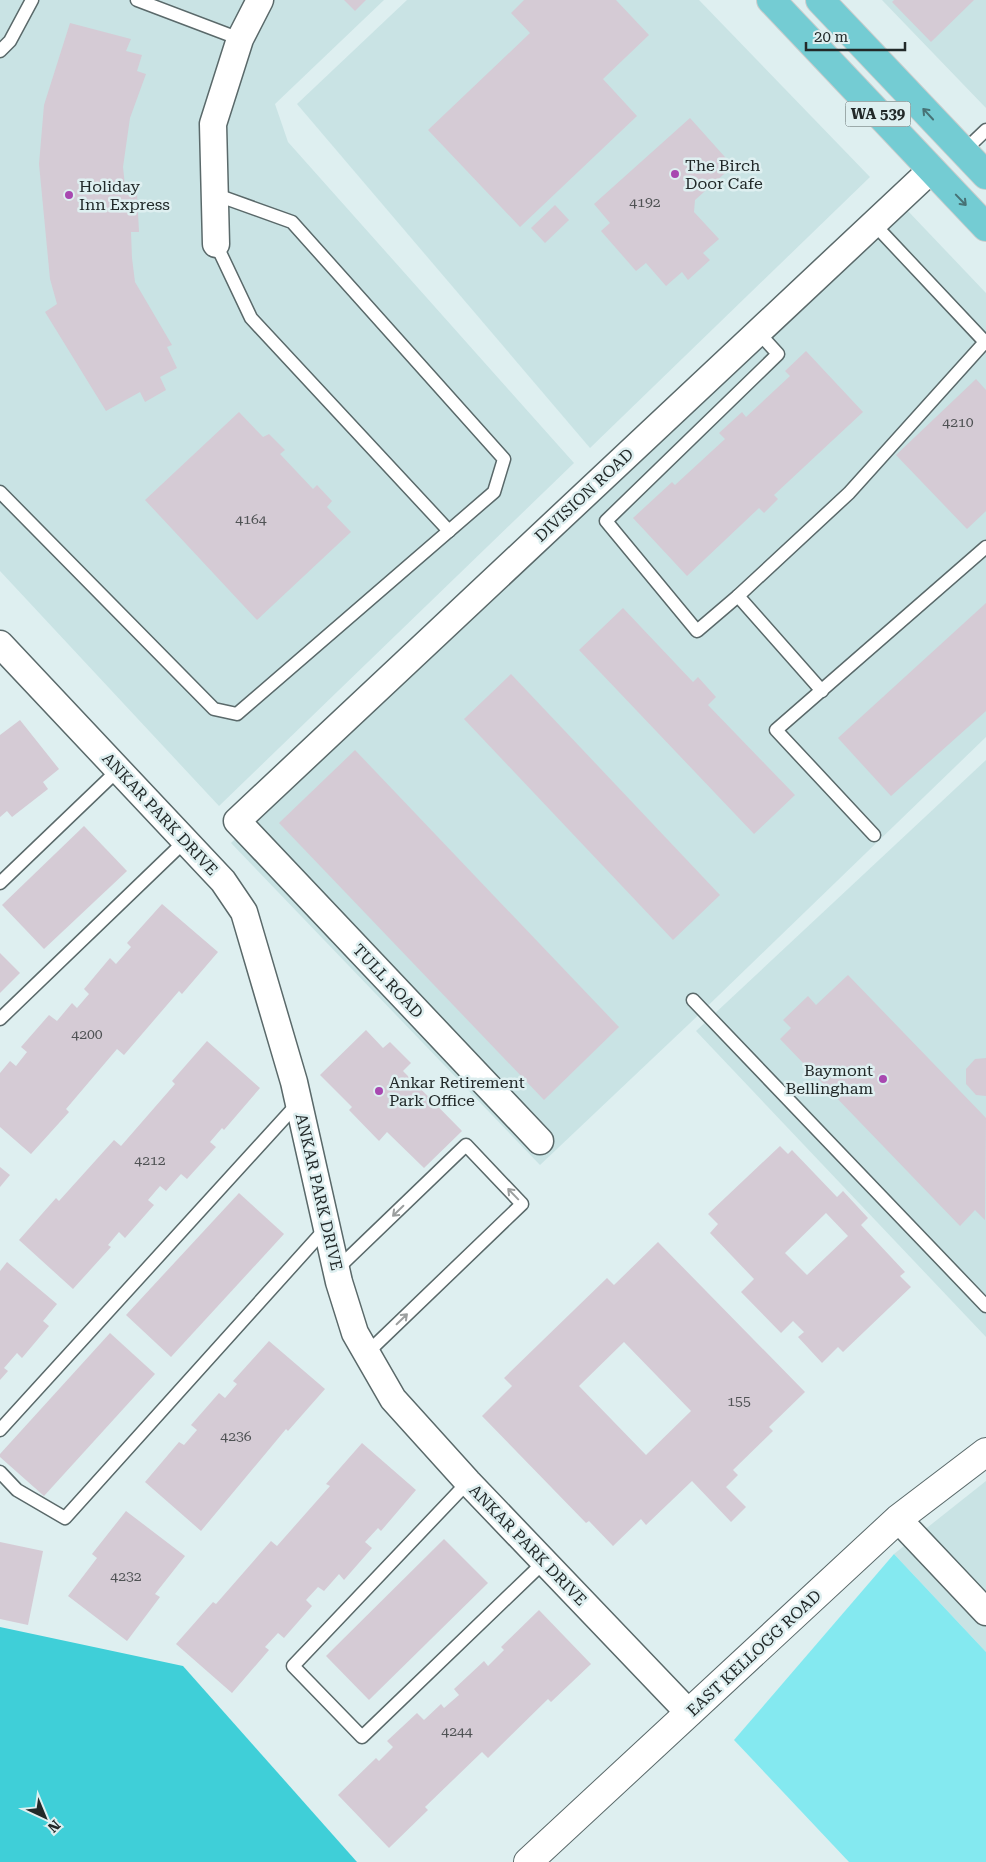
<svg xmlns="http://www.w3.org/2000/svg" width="986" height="1862" viewBox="0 0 986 1862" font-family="'Roboto Serif',serif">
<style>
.built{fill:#c9e3e4}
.green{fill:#84e9f0}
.forest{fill:#3fcfd8}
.building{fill:#d5cbd5;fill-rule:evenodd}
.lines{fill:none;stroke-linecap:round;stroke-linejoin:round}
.service-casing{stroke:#5a696a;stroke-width:15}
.minor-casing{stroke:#5a696a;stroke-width:29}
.tertiary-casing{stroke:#5a696a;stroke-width:30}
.trunk-casing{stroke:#cacccc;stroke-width:30}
.service{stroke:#fff;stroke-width:12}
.minor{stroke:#fff;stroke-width:26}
.tertiary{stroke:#fff;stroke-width:28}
.trunk{stroke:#74ccd3;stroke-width:28}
.oneway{stroke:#477275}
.oneway2{stroke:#9c9f9f}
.poi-dot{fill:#a848b0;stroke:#deeff0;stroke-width:2}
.labels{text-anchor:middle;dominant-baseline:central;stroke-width:5;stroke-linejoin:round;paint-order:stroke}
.number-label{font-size:14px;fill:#4f5254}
.shield{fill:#deeff0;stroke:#5a6465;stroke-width:1}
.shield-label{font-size:15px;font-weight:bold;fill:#222929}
.poi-label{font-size:16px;fill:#222929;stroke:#deeff0;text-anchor:start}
.street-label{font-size:16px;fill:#222929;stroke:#deeff0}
</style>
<rect width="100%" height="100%" fill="#deeff0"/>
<g class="built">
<polygon points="0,0 384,0 275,104 288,142 574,463 219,806 0,571"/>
<polygon points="407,0 699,0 870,177 590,448 297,104"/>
<polygon points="882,0 986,0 986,109 986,108"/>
<polygon points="907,210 986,293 986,737 689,1024 540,1165 231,843"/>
<polygon points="986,760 986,1337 696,1031"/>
<polygon points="986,1481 986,1652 894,1554"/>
</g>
<polygon class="green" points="894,1554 986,1652 986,1862 849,1862 734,1740"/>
<polygon class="forest" points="0,1627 183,1666 357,1862 0,1862"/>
<g class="building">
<polygon points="344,0 366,0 355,11"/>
<polygon points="524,0 616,0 649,35 603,79 637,116 520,227 428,130 530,33 511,13"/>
<polygon points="894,0 974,0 931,42 892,2"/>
<polygon points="70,23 131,39 126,51 142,55 137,71 146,74 130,118 123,167 126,195 137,193 139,232 131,232 132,258 135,282 172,345 167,347 177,368 160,377 166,390 145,402 140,392 106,411 45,312 57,304 50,279 39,164 44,105"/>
<polygon points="690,118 733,166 695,200 694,212 719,239 703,253 710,260 688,280 682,272 666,286 646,263 636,271 601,231 610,223 594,204"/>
<polygon points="555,205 569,220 545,243 531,228"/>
<polygon points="806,351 863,412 774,495 778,499 764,513 759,508 687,576 633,518 672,482 675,485 725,439 719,433 742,412 746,417 790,376 785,371"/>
<polygon points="976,379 986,390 986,511 967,529 896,455"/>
<polygon points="239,412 263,437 269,434 285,450 280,454 313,489 317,485 332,501 327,507 351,532 257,620 145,500"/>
<polygon points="986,603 986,711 891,796 838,738"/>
<polygon points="623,608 693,682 698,677 716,697 708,705 795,795 754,834 579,650"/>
<polygon points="511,674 720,895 673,940 464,719"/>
<polygon points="20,720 59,769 43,782 48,789 12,817 7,811 0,817 0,735"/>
<polygon points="355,750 619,1027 544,1100 279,823"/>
<polygon points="84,826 127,871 44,949 2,905"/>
<polygon points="162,904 218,952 182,994 179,991 124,1055 117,1049 66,1109 69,1112 31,1154 0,1127 0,1073 10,1061 16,1066 27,1052 21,1047 49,1015 57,1021 72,1003 77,1008 89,994 84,989 110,958 116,964 131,947 127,943"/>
<polygon points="0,953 20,973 0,993"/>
<polygon points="848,975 986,1118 985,1220 975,1210 960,1226 780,1039 791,1028 783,1020 808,996 816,1005"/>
<polygon points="366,1030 383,1048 390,1042 411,1063 403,1071 462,1131 424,1168 387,1132 379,1141 349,1110 352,1107 320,1075"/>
<polygon points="207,1041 260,1088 224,1130 222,1128 210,1142 216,1147 187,1179 181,1174 166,1191 160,1186 148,1200 154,1205 125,1238 119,1232 108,1245 111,1247 73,1289 19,1240 56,1198 59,1201 114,1140 121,1146 175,1084 172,1081"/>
<polygon points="986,1058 986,1096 976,1095 966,1084 966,1069 975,1059"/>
<path d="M780,1146L788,1154L792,1150L837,1197L843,1191L868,1218L861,1225L905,1272L900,1276L911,1287L843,1352L838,1347L822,1363L798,1337L804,1332L793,1321L781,1333L741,1292L754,1279L710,1233L718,1224L708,1214ZM826,1213L848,1236L807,1275L785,1253Z"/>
<polygon points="0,1167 10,1175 0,1187"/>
<polygon points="239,1193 284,1234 171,1357 126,1315"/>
<path d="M658,1242L805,1392L769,1427L773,1431L733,1470L738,1475L726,1487L746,1507L731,1522L692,1481L646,1525L641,1519L613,1546L589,1521L586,1523L482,1416L512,1386L504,1378L607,1278L614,1285ZM624,1342L691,1411L646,1455L579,1386Z"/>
<polygon points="7,1262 57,1304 43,1321 49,1326 22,1358 17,1353 4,1368 8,1371 0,1380 0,1271"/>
<polygon points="110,1333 155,1374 44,1496 0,1457 0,1454"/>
<polygon points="269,1341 325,1389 288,1431 286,1429 201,1531 145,1482 179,1442 184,1445 197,1430 191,1425 219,1393 225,1398 237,1384 233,1381"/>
<polygon points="362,1443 416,1490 381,1531 378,1528 365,1542 372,1548 344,1580 339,1574 324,1591 318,1587 306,1600 312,1606 284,1638 278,1633 265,1647 269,1650 232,1693 176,1644 213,1602 216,1604 271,1541 277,1546 330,1486 326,1484"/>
<polygon points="126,1511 185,1556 155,1594 160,1597 127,1641 68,1596 97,1558 92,1554"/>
<polygon points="444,1539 488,1583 369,1700 326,1656"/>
<polygon points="0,1542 43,1551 28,1625 0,1619"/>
<polygon points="539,1610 591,1664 551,1702 548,1699 488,1758 482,1752 425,1807 428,1810 389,1848 338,1795 376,1758 379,1761 393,1747 387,1741 417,1713 424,1720 441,1704 444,1708 459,1695 454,1689 484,1661 488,1666 504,1650 501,1647"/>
</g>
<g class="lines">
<g class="service-casing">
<g id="service">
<polyline points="137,0 240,39"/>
<polyline points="0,51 10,41 32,0"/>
<polyline points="964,151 986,130"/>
<polyline points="216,244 251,318 449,531"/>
<polyline points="758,332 778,354 606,521 697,631 738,596 822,691"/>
<polyline points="0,492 214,709 237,714 494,492 504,459 292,222 214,194"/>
<polyline points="738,596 849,493 985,342 874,224"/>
<polyline points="874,835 776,730 986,547"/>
<polyline points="0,883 118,770"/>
<polyline points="693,1000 986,1306"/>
<polyline points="0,1019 185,841"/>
<polyline points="336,1270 466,1145 522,1204 367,1353"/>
<polyline points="0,1430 299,1102"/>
<polyline points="0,1472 17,1490 65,1518 327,1227"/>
<polyline points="468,1482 293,1666 362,1737 544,1562"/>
</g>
</g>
<g class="minor-casing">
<g id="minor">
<polyline points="216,244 213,124 240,39 260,0"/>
<polyline points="0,644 223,881 244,912 294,1082 339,1282 355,1333 393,1399 468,1482 689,1713"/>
<polyline points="540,1141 237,821 931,170"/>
<polyline points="898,1519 986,1612"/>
</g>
</g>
<g class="tertiary-casing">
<polyline id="tertiary" points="528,1862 898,1519 986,1452"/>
</g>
<g class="trunk-casing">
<g id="trunk">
<polyline points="771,0 986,227"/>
<polyline points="820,0 986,175"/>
</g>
</g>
<use href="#service" class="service"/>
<use href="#minor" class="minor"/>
<use href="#tertiary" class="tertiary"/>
<use href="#trunk" class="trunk"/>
</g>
<defs><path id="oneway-shaft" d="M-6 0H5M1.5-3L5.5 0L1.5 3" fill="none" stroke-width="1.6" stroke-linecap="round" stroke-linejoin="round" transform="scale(1.25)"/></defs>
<g class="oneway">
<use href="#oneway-shaft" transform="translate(928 114) rotate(-133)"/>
<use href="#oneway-shaft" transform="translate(961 200) rotate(46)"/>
</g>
<g class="oneway2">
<use href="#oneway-shaft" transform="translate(513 1194) rotate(-134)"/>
<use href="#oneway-shaft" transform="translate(398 1211) rotate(136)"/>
<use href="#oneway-shaft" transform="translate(402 1319) rotate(-44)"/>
</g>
<g class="poi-dot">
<circle cx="675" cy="174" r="5"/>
<circle cx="69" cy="195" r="5"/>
<circle cx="883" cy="1079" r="5"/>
<circle cx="379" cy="1091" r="5"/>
</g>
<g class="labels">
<g class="number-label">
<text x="645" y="202">4192</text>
<text x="958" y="422">4210</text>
<text x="251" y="519">4164</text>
<text x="87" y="1034">4200</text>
<text x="150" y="1160">4212</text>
<text x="739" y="1401">155</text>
<text x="236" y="1436">4236</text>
<text x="126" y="1576">4232</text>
<text x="457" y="1731">4244</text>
</g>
<rect class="shield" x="845.5" y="101.5" width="65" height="25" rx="4"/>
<g class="shield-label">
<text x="878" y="114">WA 539</text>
</g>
<g class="poi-label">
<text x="685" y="165">The Birch<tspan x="685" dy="18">Door Cafe</tspan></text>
<text x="79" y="186">Holiday<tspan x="79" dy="18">Inn Express</tspan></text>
<text x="873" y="1070" text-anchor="end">Baymont<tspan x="873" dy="18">Bellingham</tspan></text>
<text x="389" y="1082">Ankar Retirement<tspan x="389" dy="18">Park Office</tspan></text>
</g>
<g class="street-label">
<text transform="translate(584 495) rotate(-43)">DIVISION ROAD</text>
<text transform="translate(160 814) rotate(47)">ANKAR PARK DRIVE</text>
<text transform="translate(388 981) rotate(47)">TULL ROAD</text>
<text transform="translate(319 1192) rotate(77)">ANKAR PARK DRIVE</text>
<text transform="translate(528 1545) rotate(46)">ANKAR PARK DRIVE</text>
<text transform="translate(754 1653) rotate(-43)">EAST KELLOGG ROAD</text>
</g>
</g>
<g transform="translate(45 1817) rotate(136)" stroke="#deeff0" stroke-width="4" paint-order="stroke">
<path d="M0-4L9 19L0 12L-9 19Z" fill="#222929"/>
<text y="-8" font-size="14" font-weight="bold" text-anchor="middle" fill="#222929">N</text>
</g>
<path d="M806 42v8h99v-8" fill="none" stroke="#222929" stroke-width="2.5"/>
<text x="814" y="42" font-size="15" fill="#222929" stroke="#deeff0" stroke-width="4" paint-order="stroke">20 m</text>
</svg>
